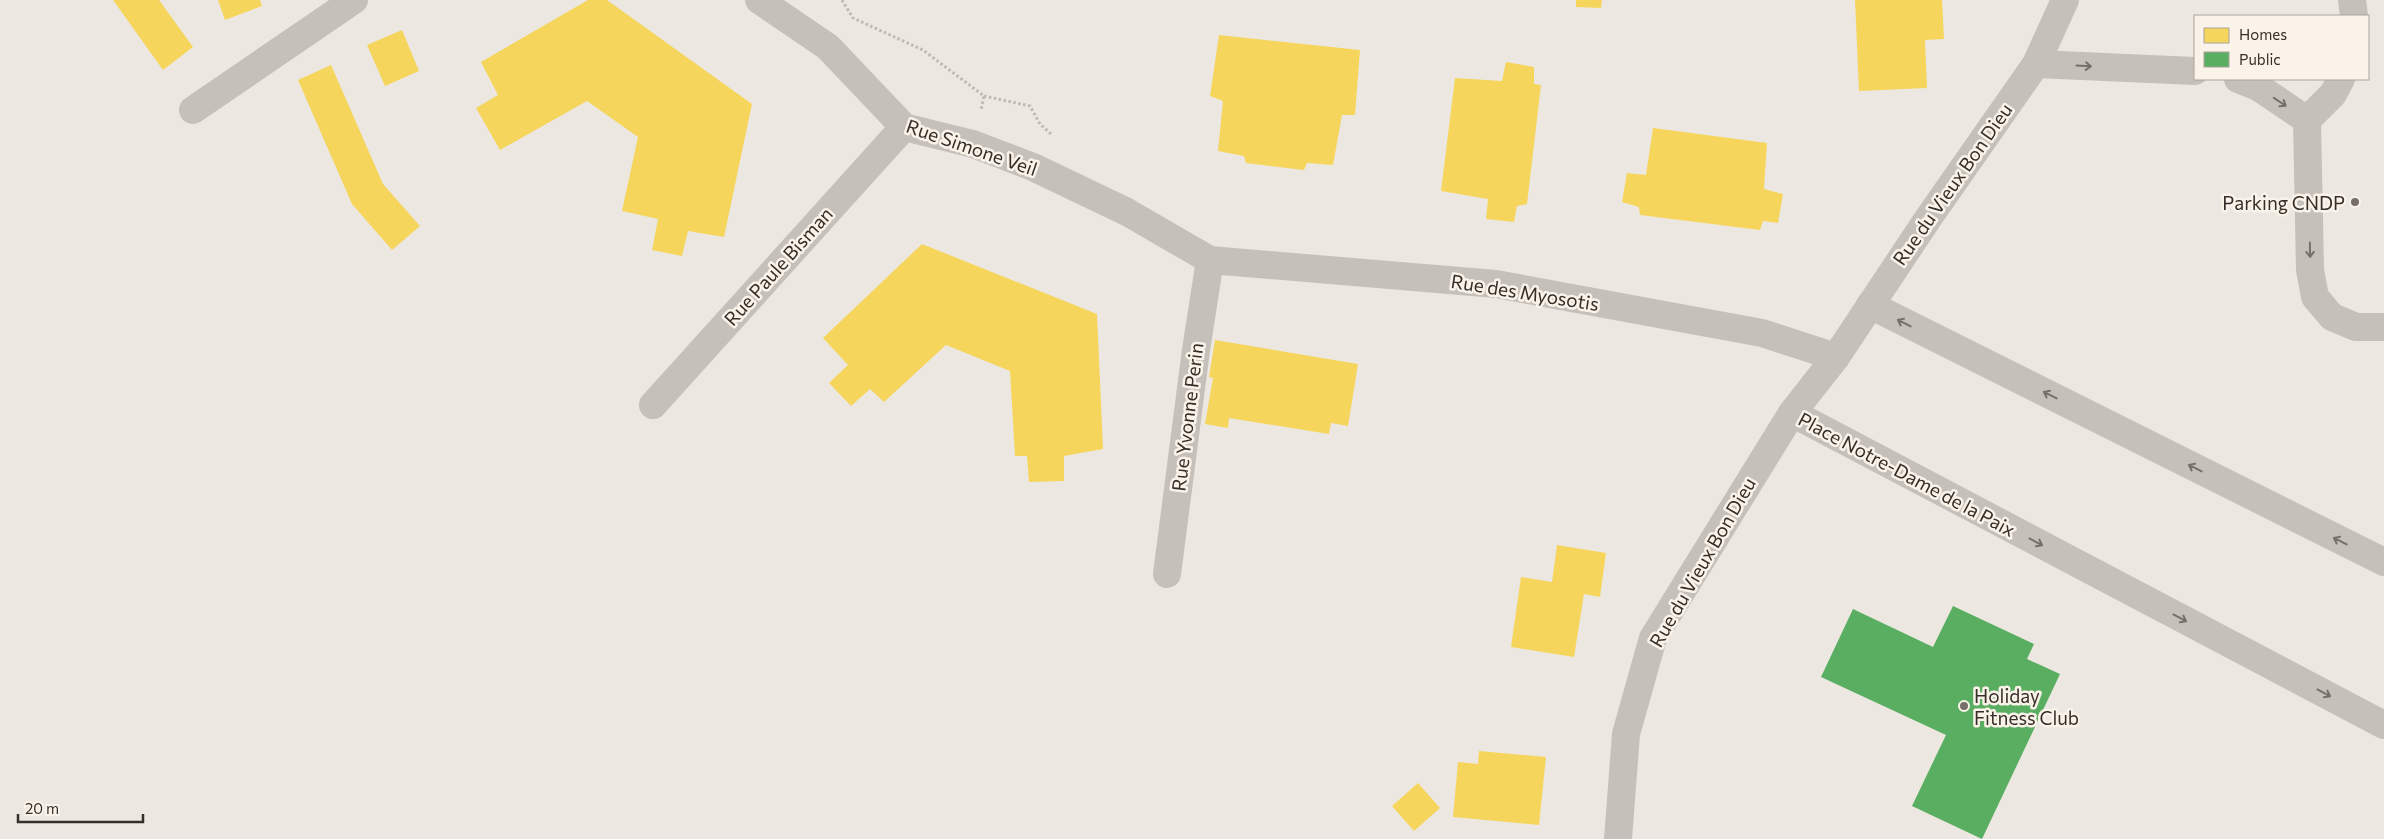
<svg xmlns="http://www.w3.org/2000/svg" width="2384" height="839" viewBox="0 0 2384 839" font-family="Commissioner,sans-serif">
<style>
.homes{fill:#f6d55c}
.public{fill:#5aae61}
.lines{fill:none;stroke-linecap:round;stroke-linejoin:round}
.path{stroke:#beb9b3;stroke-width:3;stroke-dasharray:2.5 2.5;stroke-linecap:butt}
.street{stroke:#c6c0ba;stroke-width:28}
.oneway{stroke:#77706a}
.poi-dot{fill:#766f69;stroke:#f9f3e9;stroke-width:2}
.labels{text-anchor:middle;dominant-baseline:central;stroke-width:5;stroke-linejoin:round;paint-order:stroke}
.street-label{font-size:19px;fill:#362e28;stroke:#f9f3e9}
.poi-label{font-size:19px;fill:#362e28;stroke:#f9f3e9;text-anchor:end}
</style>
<rect width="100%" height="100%" fill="#ece8e1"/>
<g class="homes">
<polygon points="113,0 159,0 193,47 163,70"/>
<polygon points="218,0 260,0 262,6 225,20"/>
<polygon points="588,0 607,0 752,104 724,237 688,231 682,256 652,250 658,219 622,211 638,137 587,101 500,150 476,108 498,95 481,62"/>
<polygon points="1576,0 1602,0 1601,8 1576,7"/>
<polygon points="1855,0 1942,0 1944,39 1925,40 1927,88 1859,91"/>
<polygon points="402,30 419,71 385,86 367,45"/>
<polygon points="1219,35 1360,50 1355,115 1342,115 1333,165 1307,163 1304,170 1246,163 1244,156 1218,151 1223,101 1210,96"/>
<polygon points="1506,62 1534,67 1534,84 1541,85 1527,204 1517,206 1514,222 1486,219 1488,199 1441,191 1455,78 1502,81"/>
<polygon points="331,65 383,184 420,226 392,250 352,204 298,80"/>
<polygon points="1653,128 1767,143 1764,189 1783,194 1778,223 1763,221 1760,230 1640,215 1639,207 1622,202 1627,173 1646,175"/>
<polygon points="922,244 1097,314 1103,449 1064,456 1064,481 1029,482 1027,456 1015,456 1010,371 946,345 884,402 870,389 851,406 829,383 848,365 823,338"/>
<polygon points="1215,340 1358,364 1348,426 1331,423 1329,434 1229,418 1228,428 1205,424 1213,378 1209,377"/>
<polygon points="1557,545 1606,553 1600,597 1584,594 1574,657 1511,647 1521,577 1552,582"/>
<polygon points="1479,751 1546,757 1539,825 1453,817 1458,762 1478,764"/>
<polygon points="1418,783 1440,808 1414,831 1392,806"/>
</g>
<polygon class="public" points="1953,606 2034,644 2027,659 2060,674 1982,839 1912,806 1946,735 1821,677 1853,609 1933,647"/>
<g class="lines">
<g class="path">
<polyline points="842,0 853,18 923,50 984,96 981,110"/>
<polyline points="984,96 1030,106 1040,124 1051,134"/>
</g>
<g class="street">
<polyline points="759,0 828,47 904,127 973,144 1033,167 1127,212 1210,260 1496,284 1762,333 1836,357"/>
<polyline points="2352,0 2354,16"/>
<polyline points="2036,64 2195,71"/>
<polyline points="2238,79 2258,87 2307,120 2310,270 2315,297 2332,317 2356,327 2384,327"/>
<polyline points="193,110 354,0"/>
<polyline points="2307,120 2333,94 2341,79"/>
<polyline points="1870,305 2384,562"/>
<polyline points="653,405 904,127"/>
<polyline points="1792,413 2384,725"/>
<polyline points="1167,574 1196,350 1210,260"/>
<polyline points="1618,839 1626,734 1653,638 1792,413 1836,357 1927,220 2036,64 2065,0"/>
</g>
</g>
<defs><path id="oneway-shaft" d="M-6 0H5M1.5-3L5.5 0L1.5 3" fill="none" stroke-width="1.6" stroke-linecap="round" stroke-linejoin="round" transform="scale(1.25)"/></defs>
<g class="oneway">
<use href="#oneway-shaft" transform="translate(2084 66) rotate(3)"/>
<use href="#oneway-shaft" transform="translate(2280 102) rotate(34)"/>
<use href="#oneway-shaft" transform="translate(2310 250) rotate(89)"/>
<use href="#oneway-shaft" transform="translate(1904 323) rotate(-153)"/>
<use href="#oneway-shaft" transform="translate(2050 395) rotate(-153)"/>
<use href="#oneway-shaft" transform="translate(2195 468) rotate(-153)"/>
<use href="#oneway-shaft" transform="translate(2340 541) rotate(-153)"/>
<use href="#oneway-shaft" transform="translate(2036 542) rotate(28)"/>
<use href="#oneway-shaft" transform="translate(2180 618) rotate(28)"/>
<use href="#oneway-shaft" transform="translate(2324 693) rotate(28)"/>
</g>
<g class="poi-dot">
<circle cx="2355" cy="202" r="5"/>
<circle cx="1964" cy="706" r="5"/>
</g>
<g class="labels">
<g class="street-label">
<text transform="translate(972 147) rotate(19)">Rue Simone Veil</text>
<text transform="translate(1952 184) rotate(-55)">Rue du Vieux Bon Dieu</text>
<text transform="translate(778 266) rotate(-48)">Rue Paule Bisman</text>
<text transform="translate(1525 292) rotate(9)">Rue des Myosotis</text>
<text transform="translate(1187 417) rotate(-83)">Rue Yvonne Perin</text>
<text transform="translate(1907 474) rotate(28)">Place Notre-Dame de la Paix</text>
<text transform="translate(1702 562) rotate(-60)">Rue du Vieux Bon Dieu</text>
</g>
<g class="poi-label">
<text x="2345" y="202">Parking CNDP</text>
<text x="1974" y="695" text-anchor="start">Holiday<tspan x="1974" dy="22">Fitness Club</tspan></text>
</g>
</g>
<rect x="2194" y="15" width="175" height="65" fill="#f9f3e9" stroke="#aba49c"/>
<rect x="2204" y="28" width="25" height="15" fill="#f6d55c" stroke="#aba49c"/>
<text x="2239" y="40" font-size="15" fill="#362e28">Homes</text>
<rect x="2204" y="52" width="25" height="15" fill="#5aae61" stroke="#aba49c"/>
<text x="2239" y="65" font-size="15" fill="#362e28">Public</text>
<path d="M18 814v8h125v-8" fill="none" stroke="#362e28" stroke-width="2.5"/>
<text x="25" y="814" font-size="15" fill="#362e28" stroke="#f9f3e9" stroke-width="4" paint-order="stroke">20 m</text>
</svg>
